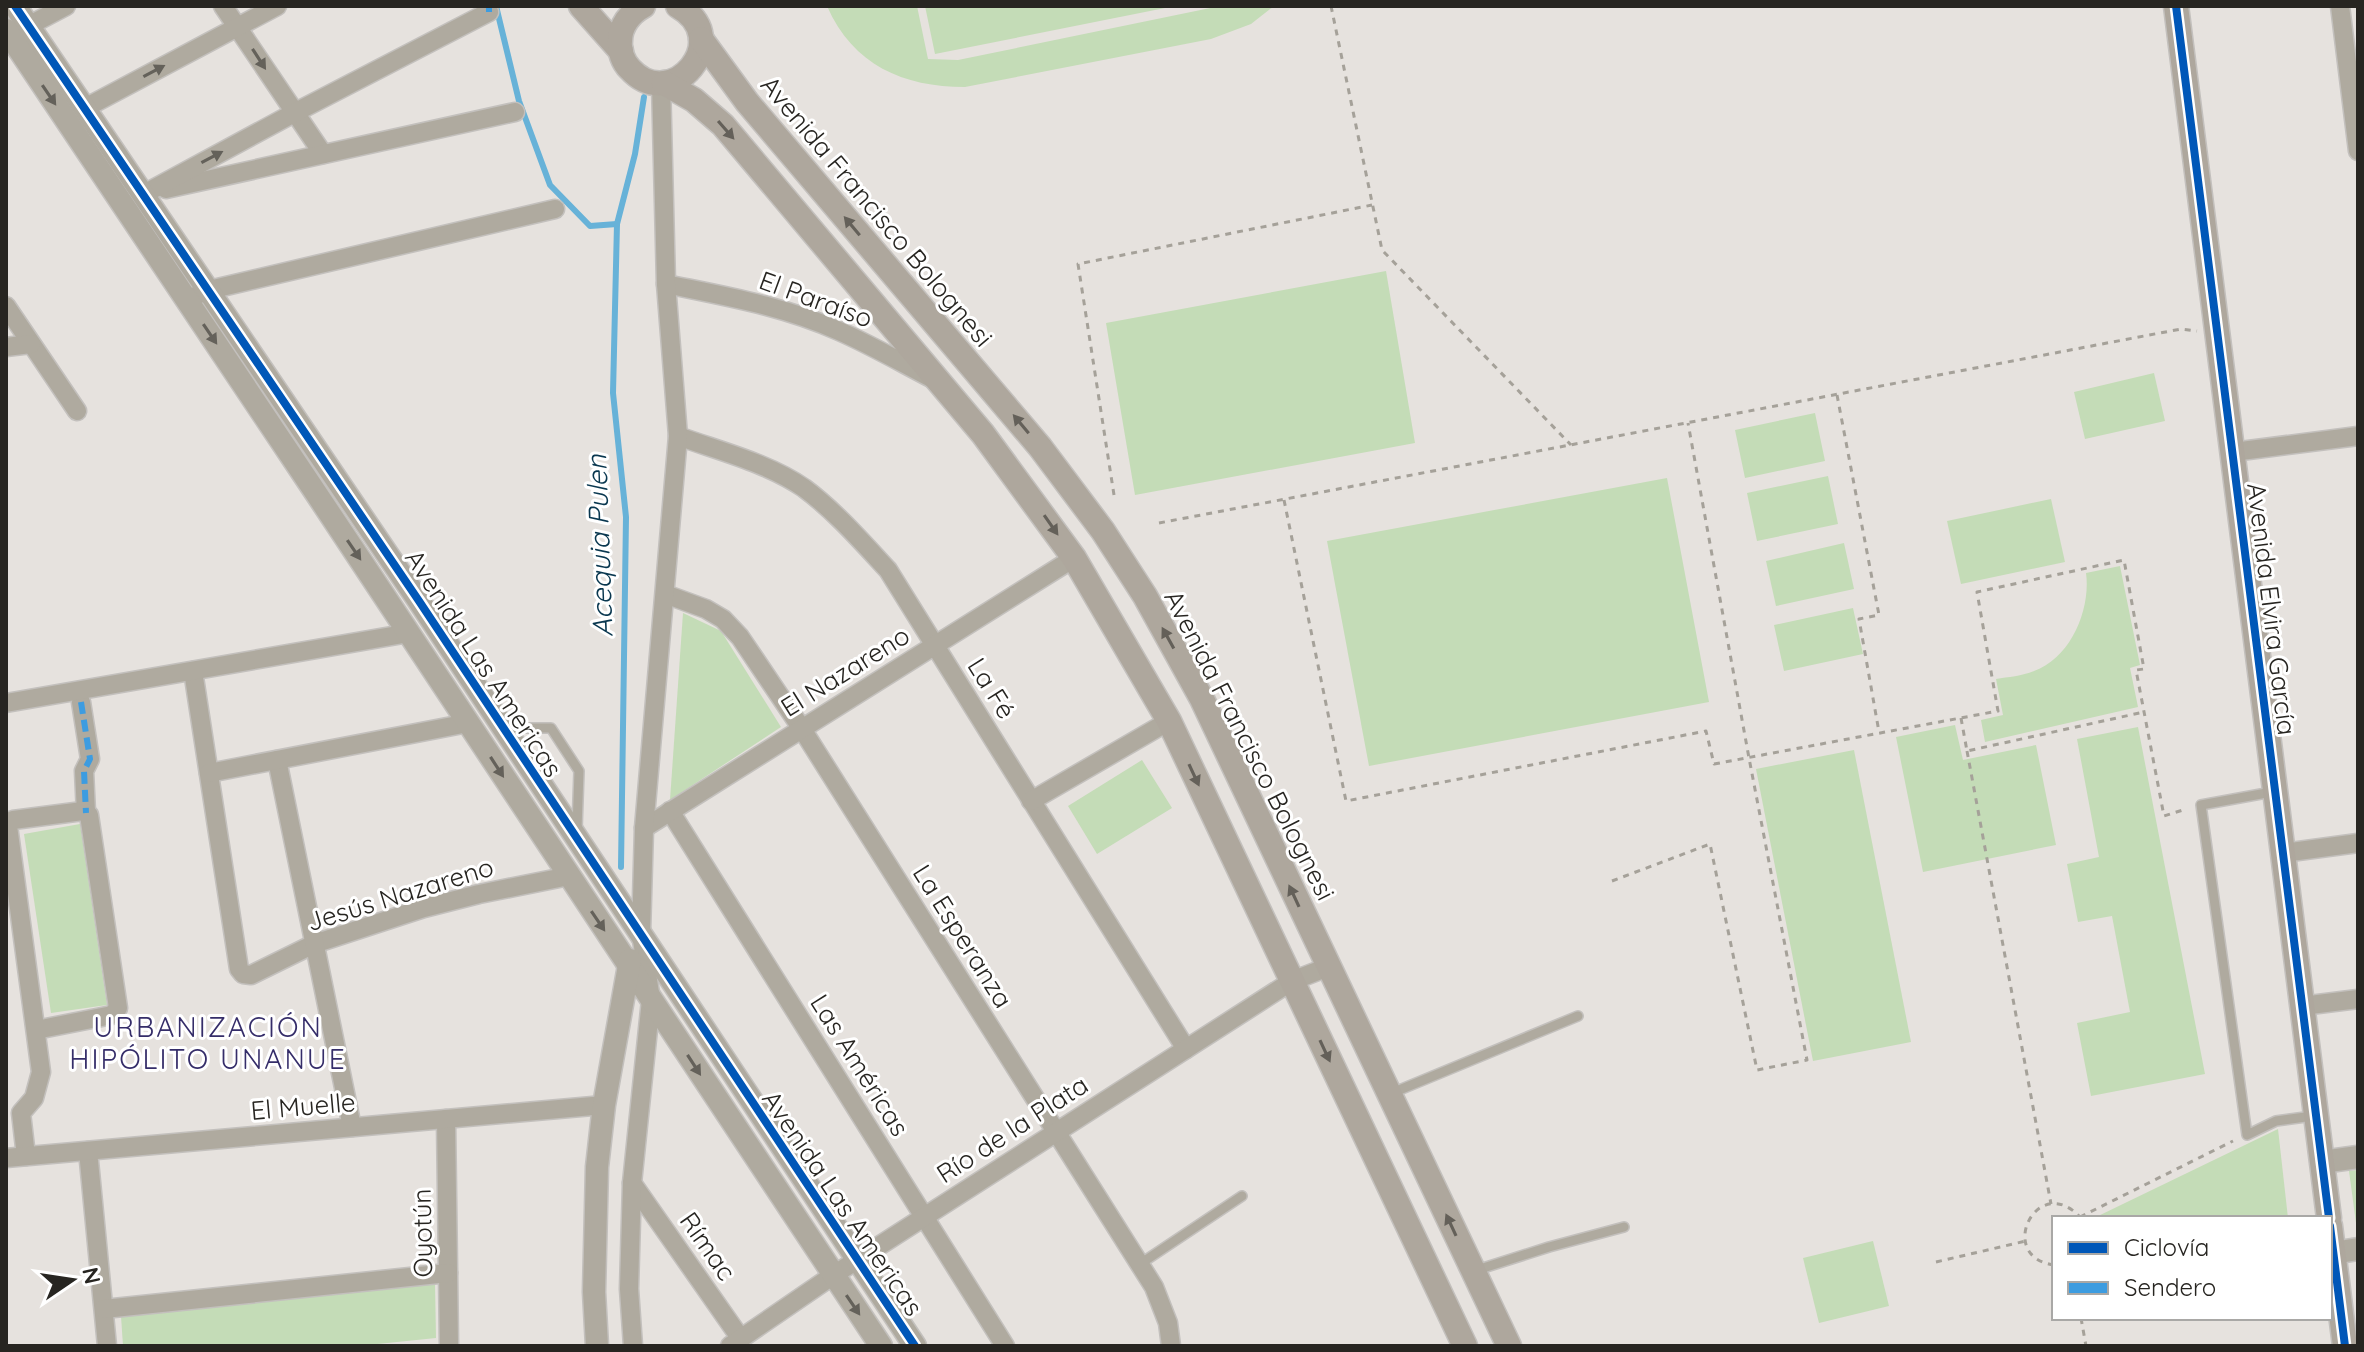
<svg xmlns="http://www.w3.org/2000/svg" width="2364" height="1352" viewBox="0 0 2364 1352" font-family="Quicksand,sans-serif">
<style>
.green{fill:#c4dcb7}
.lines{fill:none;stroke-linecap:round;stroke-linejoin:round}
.stream{stroke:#67b2d8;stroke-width:6}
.service-casing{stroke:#c3c0bd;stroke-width:12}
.minor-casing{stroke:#c3c0bd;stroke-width:21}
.tertiary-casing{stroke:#c3c0bd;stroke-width:25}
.secondary-casing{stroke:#c3c0bd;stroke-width:27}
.path{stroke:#a5a199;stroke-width:3;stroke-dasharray:6 6;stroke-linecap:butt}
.service{stroke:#afaa9f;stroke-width:9}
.minor{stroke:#afaa9f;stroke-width:18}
.tertiary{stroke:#afaa9f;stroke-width:22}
.secondary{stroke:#aea79d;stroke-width:24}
.quiet{stroke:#3d9ce0;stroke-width:6;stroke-dasharray:12 6;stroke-linecap:butt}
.cycleway-casing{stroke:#fff;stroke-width:13}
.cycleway{stroke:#0057b8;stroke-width:8}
.oneway{fill:#64615a}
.oneway2{fill:#646059}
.labels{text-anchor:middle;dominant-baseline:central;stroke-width:6;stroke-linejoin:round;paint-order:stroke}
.street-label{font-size:26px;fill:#272521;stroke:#fff}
.water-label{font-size:28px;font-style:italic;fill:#09374f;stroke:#fff}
.neighbourhood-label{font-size:28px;letter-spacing:2px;fill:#352d69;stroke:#fff}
</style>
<rect width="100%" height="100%" fill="#e6e2de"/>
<g class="green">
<path d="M827,6H917L928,59L958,60L1220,6H1274L1251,24L1211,39L965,87C903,87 853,65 827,6Z"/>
<polygon points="925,6 1175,6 935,54"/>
<polygon points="1386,271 1415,443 1135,495 1106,323"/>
<polygon points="2154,373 2165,421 2085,439 2074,392"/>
<polygon points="1815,413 1825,461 1745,478 1735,430"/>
<polygon points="1828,476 1838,524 1757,541 1747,493"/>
<polygon points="1667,478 1709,702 1369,766 1327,541"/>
<polygon points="2051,499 2065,562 1961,584 1947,521"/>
<polygon points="1844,543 1854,589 1776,606 1766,561"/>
<path d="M2120,566L2140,665L2130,668L2138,707L1985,742L1981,720L2003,715L1996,679C2008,677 2022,676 2034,671C2071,658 2091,609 2086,573Z"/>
<polygon points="1853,608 1863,654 1784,671 1774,625"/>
<polygon points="683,613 721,631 781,727 670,800"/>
<polygon points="1955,725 1963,760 2036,745 2056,845 1923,872 1896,737"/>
<polygon points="2138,727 2205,1074 2091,1096 2077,1023 2130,1012 2112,916 2078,922 2067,864 2099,857 2077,739"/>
<polygon points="1854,750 1911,1042 1813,1061 1756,769"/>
<polygon points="1142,760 1172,808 1097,854 1068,806"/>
<polygon points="80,824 107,1005 51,1013 24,834"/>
<polygon points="2278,1129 2288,1218 2094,1218"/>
<polygon points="2358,1170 2358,1238 2349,1171"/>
<polygon points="1873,1241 1889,1306 1819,1323 1803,1258"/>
<polygon points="435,1283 436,1338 358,1346 123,1346 121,1316"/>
</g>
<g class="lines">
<g class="stream">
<polyline points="496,6 519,101 550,185 590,226 617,224"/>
<polyline points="621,867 626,517 613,393 617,224 635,154 644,97"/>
</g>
<g class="service-casing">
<g id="service">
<polyline points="507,728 551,728 579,771 577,829"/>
<polyline points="2272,792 2201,805 2247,1135 2276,1121 2313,1116"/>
<polyline points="1392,1093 1578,1016"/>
<polyline points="1140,1264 1242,1196"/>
<polyline points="1477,1270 1549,1247 1624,1227"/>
</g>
</g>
<g class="minor-casing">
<g id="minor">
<polyline points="223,6 323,154"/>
<polyline points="2340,6 2358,151"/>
<polyline points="28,26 66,6"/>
<polyline points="85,108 277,6"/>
<polyline points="166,189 515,112"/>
<polyline points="144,194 294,113 489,12"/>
<path d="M666,284C724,296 784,306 839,331C871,345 902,363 933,379"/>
<polyline points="197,295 209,290 555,209"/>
<polyline points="6,306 77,411"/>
<polyline points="6,347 31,344"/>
<path d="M678,436C719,451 768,463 804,488C835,511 862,542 888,570L1186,1049"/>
<polyline points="2233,452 2358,436"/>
<polyline points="665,594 706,609 723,619 740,637 802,729 1154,1287 1168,1323 1171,1346"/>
<polyline points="193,671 239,969 243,974 251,975 314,944 424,908 479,894 569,876"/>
<polyline points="81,702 90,759 84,771 86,813"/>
<polyline points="6,703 409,633"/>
<polyline points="277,760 352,1127"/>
<polyline points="209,773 468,723"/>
<polyline points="1031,801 1169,721"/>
<polyline points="670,811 1005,1346"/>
<polyline points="644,828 1074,558"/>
<polyline points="2283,853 2358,843"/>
<polyline points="2302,1006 2358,999"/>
<polyline points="446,1119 449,1346"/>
<polyline points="88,1151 107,1346"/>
<polyline points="26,1156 21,1113 34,1098 41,1072 8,826 13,820 83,811 89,815 118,1008 112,1015 36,1030"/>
<polyline points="6,1158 604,1105"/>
<polyline points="632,1183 741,1339"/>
<polyline points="104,1309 448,1273"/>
<polyline points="633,1346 629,1289 632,1183 651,1000 641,933 644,828 678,436 666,284 661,83"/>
<polyline points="730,1346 832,1276 1292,981 1328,967"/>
</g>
</g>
<g class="tertiary-casing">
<g id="tertiary">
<polyline points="15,6 419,601 915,1346"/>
<polyline points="6,30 316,493 881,1346"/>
<polyline points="2322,1162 2358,1157"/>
<polyline points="2333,1253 2358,1249"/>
<polyline points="597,1346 594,1292 597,1167 604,1105 630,960"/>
</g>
</g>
<g class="secondary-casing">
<g id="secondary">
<polyline points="581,6 621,51"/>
<path d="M643,6C630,13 620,26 620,41C619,51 623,62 630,69C672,115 736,39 678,6"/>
<polyline points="2176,6 2329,1218"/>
<polyline points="701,39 747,102 1040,447 1103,531 1145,596 1202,699 1509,1346"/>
<polyline points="664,83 694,100 723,125 983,434 1074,558 1169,721 1465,1346"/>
<polyline points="2330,1226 2345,1346"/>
</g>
</g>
<g class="path">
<polyline points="1331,6 1382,250 1571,445"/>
<polyline points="1837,395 1879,615 1859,619 1879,732"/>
<polyline points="1114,495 1078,264 1372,205"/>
<polyline points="1284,500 1346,801 1706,731 1714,764 1998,711 1977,592 2124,560 2144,669 2136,670 2164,816 2186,809"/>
<polyline points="1159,523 2181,329 2197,331"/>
<polyline points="1961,718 1967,751 2144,712"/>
<polyline points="1967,751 2051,1204"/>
<polyline points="1612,881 1710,844 1757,1070 1807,1060 1749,758 1688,423"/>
<polyline points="2080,1217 2233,1141"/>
<polyline points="1936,1262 2026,1241"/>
<path d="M2054,1265C1995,1257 2037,1171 2080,1217"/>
<polyline points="2081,1318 2086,1346"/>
</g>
<use href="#service" class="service"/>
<use href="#minor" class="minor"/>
<use href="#tertiary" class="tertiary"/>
<use href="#secondary" class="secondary"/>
<g class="quiet">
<polyline points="489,6 489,12"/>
<polyline points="81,702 90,759 84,771 86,813"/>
</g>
<g class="cycleway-casing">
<g id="cycleway">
<polyline points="15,6 419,601 915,1346"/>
<polyline points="2176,6 2329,1218"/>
<polyline points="2330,1226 2345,1346"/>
</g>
</g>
<use href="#cycleway" class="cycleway"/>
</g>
<defs><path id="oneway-solid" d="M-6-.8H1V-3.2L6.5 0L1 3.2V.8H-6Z" transform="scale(2)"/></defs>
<g class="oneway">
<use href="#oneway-solid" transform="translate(259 59) rotate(57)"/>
<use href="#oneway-solid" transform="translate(154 71) rotate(-28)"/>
<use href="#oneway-solid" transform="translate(49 95) rotate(56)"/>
<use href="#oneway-solid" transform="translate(212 157) rotate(-28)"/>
<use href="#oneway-solid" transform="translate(210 334) rotate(56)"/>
<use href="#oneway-solid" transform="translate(354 550) rotate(56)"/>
<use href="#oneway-solid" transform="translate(497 767) rotate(57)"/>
<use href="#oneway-solid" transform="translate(598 921) rotate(56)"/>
<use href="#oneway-solid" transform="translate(694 1065) rotate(57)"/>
<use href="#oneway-solid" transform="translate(853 1305) rotate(56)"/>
</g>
<g class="oneway2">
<use href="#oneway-solid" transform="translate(726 130) rotate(49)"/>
<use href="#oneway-solid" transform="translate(852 226) rotate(-130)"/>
<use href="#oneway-solid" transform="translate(1021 424) rotate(-130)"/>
<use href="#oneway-solid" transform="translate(1051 525) rotate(55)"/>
<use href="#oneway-solid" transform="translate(1168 638) rotate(-119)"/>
<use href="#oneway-solid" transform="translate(1194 775) rotate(65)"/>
<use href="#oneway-solid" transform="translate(1294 896) rotate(-115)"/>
<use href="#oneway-solid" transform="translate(1325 1051) rotate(65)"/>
<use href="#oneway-solid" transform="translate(1451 1225) rotate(-115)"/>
</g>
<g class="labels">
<g class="street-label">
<text transform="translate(877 211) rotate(50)">Avenida Francisco Bolognesi</text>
<text transform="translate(816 299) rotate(20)">El Paraíso</text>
<text transform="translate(2272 609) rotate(83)">Avenida Elvira García</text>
<text transform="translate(484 663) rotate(57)">Avenida Las Americas</text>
<text transform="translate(845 671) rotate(-32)">El Nazareno</text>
<text transform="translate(992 688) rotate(58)">La Fé</text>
<text transform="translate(1250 745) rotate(63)">Avenida Francisco Bolognesi</text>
<text transform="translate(400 894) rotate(-17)">Jesús Nazareno</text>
<text transform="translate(963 936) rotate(58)">La Esperanza</text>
<text transform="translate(860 1065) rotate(58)">Las Américas</text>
<text transform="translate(303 1106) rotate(-5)">El Muelle</text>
<text transform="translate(1012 1129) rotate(-33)">Río de la Plata</text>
<text transform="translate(843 1203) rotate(56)">Avenida Las Americas</text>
<text transform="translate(422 1233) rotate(-91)">Oyotún</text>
<text transform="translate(708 1246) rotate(55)">Rímac</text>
</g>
<g class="water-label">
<text transform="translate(599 546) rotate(-92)">Acequia Pulen</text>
</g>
<g class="neighbourhood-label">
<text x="208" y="1026">URBANIZACIÓN<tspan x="208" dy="32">HIPÓLITO UNANUE</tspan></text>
</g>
</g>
<rect width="2364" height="1352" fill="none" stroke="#272521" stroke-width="16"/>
<rect x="2052" y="1216" width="280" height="104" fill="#ffffff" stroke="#a9a8a6" stroke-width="2"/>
<rect x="2068" y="1242" width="40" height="12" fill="#0057b8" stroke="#a9a8a6" stroke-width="2"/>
<text x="2124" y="1256" font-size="24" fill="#272521">Ciclovía</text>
<rect x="2068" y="1282" width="40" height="12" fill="#3d9ce0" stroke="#a9a8a6" stroke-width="2"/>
<text x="2124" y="1296" font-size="24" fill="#272521">Sendero</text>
<g transform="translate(72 1280) rotate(77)" stroke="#ffffff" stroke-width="6" paint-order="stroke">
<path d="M0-6L14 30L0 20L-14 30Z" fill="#272521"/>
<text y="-12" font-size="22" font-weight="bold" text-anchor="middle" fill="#272521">N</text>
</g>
</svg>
